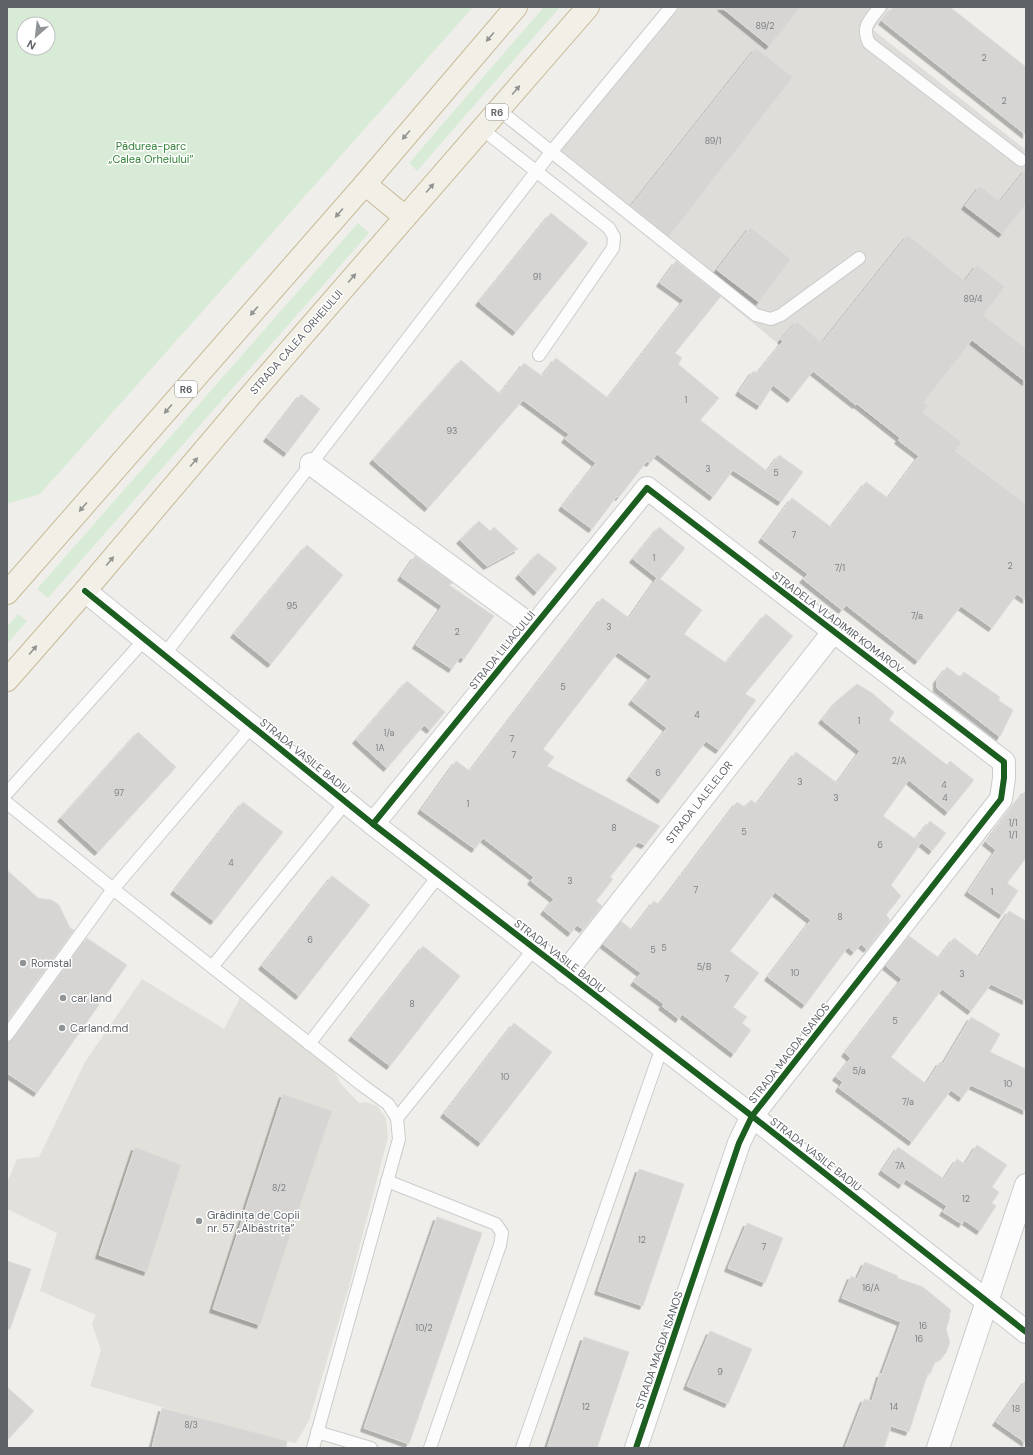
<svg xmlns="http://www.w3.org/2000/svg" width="1033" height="1455" viewBox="0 0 1033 1455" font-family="'DM Sans',sans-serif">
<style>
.industrial{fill:#dfddda}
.education{fill:#e2e0da}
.green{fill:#d8ebd6;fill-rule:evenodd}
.building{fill:#d6d5d3;stroke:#deddd9;filter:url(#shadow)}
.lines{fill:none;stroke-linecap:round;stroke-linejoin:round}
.service-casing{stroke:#cbcccc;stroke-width:14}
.minor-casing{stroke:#cbcccc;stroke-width:24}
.tertiary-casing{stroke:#cbcccc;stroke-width:24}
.trunk-casing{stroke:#c8b996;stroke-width:24}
.service{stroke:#fdfcfc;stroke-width:12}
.minor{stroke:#fdfcfc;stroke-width:22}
.tertiary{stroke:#fdfcfc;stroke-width:22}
.trunk{stroke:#f2f0e6;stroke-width:22}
.cycleway-casing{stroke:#fff;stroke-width:8}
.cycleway{stroke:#1b5e20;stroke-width:6}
.oneway{fill:#929494}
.poi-dot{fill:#919496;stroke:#fff;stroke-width:1.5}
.labels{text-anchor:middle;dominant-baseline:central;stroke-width:3;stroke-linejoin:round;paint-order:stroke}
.number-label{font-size:9px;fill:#7e8184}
.shield{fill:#fff;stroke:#8f9295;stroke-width:1}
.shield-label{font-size:10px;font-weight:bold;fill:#5f6368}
.park-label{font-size:11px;fill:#348238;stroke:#fff}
.street-label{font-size:11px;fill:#5f6368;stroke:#fff}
.poi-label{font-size:11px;fill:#5f6368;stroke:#fff;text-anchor:start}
</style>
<defs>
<filter id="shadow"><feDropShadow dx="-3.5" dy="3.5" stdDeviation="0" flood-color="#0004"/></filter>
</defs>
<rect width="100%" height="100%" fill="#efeeea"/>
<polygon class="industrial" points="680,7 890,7 873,30 1026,150 1026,540 771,338 554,159"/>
<polygon class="education" points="142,979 224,1029 240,998 334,1071 340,1083 359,1103 366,1102 377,1106 386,1118 388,1137 349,1287 309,1420 296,1443 275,1440 90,1386 101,1350 92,1324 96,1315 40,1291 57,1233 7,1209 7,1183 17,1159 39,1157 85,1062"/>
<g class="green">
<path d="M7,7H473L40,494L7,504ZM24,24H48V48H24Z"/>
<polygon points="544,7 560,7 417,171 409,163"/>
<polygon points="358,223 369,233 48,598 37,589"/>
<polygon points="18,614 27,621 7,644 7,627"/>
</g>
<g class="building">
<polygon points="721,7 801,7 769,46"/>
<polygon points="893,7 950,7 1026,67 1026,135 882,21"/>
<polygon points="756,48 793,77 669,236 631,206"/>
<polygon points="1026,169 1026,204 1002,234 965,206 980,186 1000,202"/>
<polygon points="551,213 588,243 516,332 479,302"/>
<polygon points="750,227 791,259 759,302 717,270"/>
<polygon points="908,235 965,281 977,265 1005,287 983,315 1026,348 1026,382 972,340 924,402 928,405 922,412 962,442 955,451 1026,504 1026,600 1017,594 992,628 961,606 918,661 846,605 842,610 803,579 808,574 762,539 792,498 831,527 866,482 888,498 919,456 898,440 900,438 857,404 856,405 813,371 791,399 773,385 760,406 739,392 753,371 757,373 783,341 781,340 797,321 822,343"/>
<polygon points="676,261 721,296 675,353 682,358 678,364 719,398 700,420 767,471 779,455 803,472 781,502 733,470 713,497 657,454 650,463 647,461 619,497 617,496 592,529 562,507 596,463 565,439 569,434 523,400 428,508 373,460 461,360 500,394 524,363 542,376 556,358 608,398 684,300 660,283"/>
<polygon points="301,394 320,409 287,453 267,438"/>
<polygon points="479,521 490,531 494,527 518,549 487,566 460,540"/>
<polygon points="659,527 685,548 660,579 702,610 684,634 726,663 766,614 793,636 745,694 756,700 719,750 706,741 661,800 630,777 667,728 632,701 652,676 618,652 543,749 554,757 547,766 660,826 645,845 638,842 610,877 613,879 596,901 602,906 583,929 577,925 571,933 544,911 554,899 531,881 534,877 483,838 475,849 421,810 456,761 470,771 602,598 629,618 657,578 633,559"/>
<polygon points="307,545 343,575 271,664 234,634"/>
<polygon points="538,553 557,568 537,592 519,575"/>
<polygon points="415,556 453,583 449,585 494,616 464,659 460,657 452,669 416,645 442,606 401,577"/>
<polygon points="947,667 960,677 964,672 1000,697 998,700 1013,710 1000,737 937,688 937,680"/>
<polygon points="407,681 445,712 430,730 424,725 387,768 356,740"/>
<polygon points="857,684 872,693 894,712 889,720 947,765 950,761 974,780 948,812 909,780 883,816 921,843 891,885 901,896 886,915 890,920 867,949 861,944 854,952 848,947 805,1005 768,977 811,920 775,892 730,951 759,973 733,1007 747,1017 742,1023 751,1030 734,1054 682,1014 679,1019 662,1006 664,1004 634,982 641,973 603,944 621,921 632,930 654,901 659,905 737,802 745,807 751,800 757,804 796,752 837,783 860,751 822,720 838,700"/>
<polygon points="138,732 176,767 98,852 61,818"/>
<polygon points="1026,790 1026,858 1007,883 1018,891 1002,915 968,892 996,850 986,842"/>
<polygon points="243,802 283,832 214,921 174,891"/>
<polygon points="930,821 946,833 932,851 916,838"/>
<polygon points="7,870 38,898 52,900 59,905 70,928 74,930 7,1022"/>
<polygon points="332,876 370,905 299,996 262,966"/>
<polygon points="1009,911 1026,921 1026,1001 991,984 971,1011 942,989 891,1057 926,1084 940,1062 943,1064 971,1017 1000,1034 990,1052 1026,1069 1026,1111 971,1085 962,1098 951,1090 912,1142 839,1088 843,1082 836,1077 851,1058 845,1053 902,979 886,966 909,936 939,958 954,938 979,957"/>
<polygon points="87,938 127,965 37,1093 7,1073 7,1042 13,1039"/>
<polygon points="423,946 460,976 390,1066 352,1037"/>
<polygon points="514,1023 552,1052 481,1143 444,1114"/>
<polygon points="283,1094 332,1111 260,1325 213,1309"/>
<polygon points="977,1145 1007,1165 992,1187 999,1192 992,1203 996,1206 980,1231 964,1220 962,1224 943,1212 947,1206 906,1179 902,1185 882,1171 898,1147 944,1179 957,1159 965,1164"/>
<polygon points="135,1147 181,1165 147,1272 99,1255"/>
<polygon points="639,1169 684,1184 643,1306 598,1291"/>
<polygon points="437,1217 482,1233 409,1444 364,1428"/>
<polygon points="747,1223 783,1238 765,1283 728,1268"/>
<polygon points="7,1261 31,1269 10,1329 7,1329"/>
<polygon points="865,1262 898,1276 897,1278 923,1287 951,1310 949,1316 950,1317 946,1329 950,1342 946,1353 935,1362 930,1374 928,1373 909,1432 891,1426 884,1448 845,1448 864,1399 872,1401 880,1374 882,1374 901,1322 842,1298 851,1276 857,1279"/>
<polygon points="710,1331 752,1349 728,1404 687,1386"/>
<polygon points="584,1337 629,1352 597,1448 547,1448"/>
<polygon points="1026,1380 1026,1443 996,1422"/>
<polygon points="7,1387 34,1411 7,1440"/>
<polygon points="162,1408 287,1441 286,1448 152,1448"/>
</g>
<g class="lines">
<g class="service-casing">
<g id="service">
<path d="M880,7C870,20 861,26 869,43L1021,160"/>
<polyline points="499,110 756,315 771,319 781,315 859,258"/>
<polyline points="482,129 609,228 614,237 613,248 539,355"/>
<polyline points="164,655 552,151 671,7"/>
<polyline points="7,793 145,639"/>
<polyline points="7,803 113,889 362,1085 388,1104 397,1118 399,1139 313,1448"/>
<polyline points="212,967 346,802"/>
<polyline points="7,1035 113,889 252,726"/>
<polyline points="309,1044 439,875"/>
<polyline points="397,1118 534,949"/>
<polyline points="387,1181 496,1224 502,1233 500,1245 430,1448"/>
<polyline points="317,1432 371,1448"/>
<polyline points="522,1448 662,1047"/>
</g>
</g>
<g class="minor-casing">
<g id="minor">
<polyline points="311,464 533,627"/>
<polyline points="373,824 647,488 1004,762 1004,778 1001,799 752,1116 739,1143 636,1448"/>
<polyline points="565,973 834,631"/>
<polyline points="938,1448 1026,1185"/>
</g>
</g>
<g class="tertiary-casing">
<polyline id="tertiary" points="85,591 373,824 752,1116 1026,1332"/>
</g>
<g class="trunk-casing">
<g id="trunk">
<polyline points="365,184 405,217"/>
<polyline points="7,593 365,184 516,7"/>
<polyline points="7,680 85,591 250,396 588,7"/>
</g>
</g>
<use href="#service" class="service"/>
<use href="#minor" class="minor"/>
<use href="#tertiary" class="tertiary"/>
<use href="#trunk" class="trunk"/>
<g class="cycleway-casing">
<g id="cycleway">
<polyline points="85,591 373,824 752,1116 1026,1332"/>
<polyline points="373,824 647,488 1004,762 1004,778 1001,799 752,1116 739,1143 636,1448"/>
</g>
</g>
<use href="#cycleway" class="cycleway"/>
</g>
<defs><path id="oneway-solid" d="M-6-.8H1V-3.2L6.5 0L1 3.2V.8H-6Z"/></defs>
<g class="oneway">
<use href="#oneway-solid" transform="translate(490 37) rotate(131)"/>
<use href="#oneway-solid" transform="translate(516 90) rotate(-49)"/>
<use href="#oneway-solid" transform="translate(406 135) rotate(131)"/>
<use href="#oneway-solid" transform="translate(430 188) rotate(-49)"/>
<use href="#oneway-solid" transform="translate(339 213) rotate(131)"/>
<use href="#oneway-solid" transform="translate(352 278) rotate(-49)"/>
<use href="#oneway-solid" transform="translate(254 311) rotate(131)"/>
<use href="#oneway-solid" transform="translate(168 409) rotate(131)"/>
<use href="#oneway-solid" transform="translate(194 462) rotate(-50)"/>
<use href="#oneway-solid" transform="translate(83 507) rotate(131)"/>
<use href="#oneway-solid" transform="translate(110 561) rotate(-50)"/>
<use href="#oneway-solid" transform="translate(33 650) rotate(-49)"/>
</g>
<g class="poi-dot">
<circle cx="23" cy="963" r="4"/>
<circle cx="63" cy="998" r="4"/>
<circle cx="62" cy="1028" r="4"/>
<circle cx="199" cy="1221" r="4"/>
</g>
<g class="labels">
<g class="number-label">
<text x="765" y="26">89/2</text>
<text x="984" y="58">2</text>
<text x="1004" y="101">2</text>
<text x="713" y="141">89/1</text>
<text x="537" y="277">91</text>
<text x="973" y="299">89/4</text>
<text x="686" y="400">1</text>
<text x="452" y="431">93</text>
<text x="708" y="469">3</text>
<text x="776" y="473">5</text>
<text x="794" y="535">7</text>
<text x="654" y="558">1</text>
<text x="1010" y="566">2</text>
<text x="840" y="568">7/1</text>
<text x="292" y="606">95</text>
<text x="917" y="616">7/a</text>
<text x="609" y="627">3</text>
<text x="457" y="632">2</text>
<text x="563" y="687">5</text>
<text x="697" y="715">4</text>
<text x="859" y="721">1</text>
<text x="389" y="733">1/a</text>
<text x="512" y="739">7</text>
<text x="380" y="748">1A</text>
<text x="514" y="755">7</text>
<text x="899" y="761">2/A</text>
<text x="658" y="773">6</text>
<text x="800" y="782">3</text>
<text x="944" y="785">4</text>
<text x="119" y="793">97</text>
<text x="836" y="798">3</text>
<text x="945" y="798">4</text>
<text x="468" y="804">1</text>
<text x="1013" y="823">1/1</text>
<text x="614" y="828">8</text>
<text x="744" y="832">5</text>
<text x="1013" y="835">1/1</text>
<text x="880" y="845">6</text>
<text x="231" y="863">4</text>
<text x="570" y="881">3</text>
<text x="696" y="890">7</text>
<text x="992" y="892">1</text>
<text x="840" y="917">8</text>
<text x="310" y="940">6</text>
<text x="664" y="948">5</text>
<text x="653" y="950">5</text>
<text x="704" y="967">5/B</text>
<text x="795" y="973">10</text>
<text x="962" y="974">3</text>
<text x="727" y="979">7</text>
<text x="412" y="1004">8</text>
<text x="895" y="1021">5</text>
<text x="859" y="1071">5/a</text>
<text x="505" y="1077">10</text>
<text x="1008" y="1084">10</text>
<text x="908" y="1102">7/a</text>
<text x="900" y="1166">7A</text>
<text x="279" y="1188">8/2</text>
<text x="966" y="1199">12</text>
<text x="642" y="1240">12</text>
<text x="764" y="1247">7</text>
<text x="871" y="1288">16/A</text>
<text x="923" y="1326">16</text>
<text x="424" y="1328">10/2</text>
<text x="919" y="1339">16</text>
<text x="720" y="1372">9</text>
<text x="586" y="1407">12</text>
<text x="894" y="1407">14</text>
<text x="1016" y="1409">18</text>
<text x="191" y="1425">8/3</text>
</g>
<g class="shield">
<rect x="486" y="104" width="22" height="16" rx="3"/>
<rect x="175" y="381" width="22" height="16" rx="3"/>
</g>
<g class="shield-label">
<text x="497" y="112">R6</text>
<text x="186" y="389">R6</text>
</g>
<g class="park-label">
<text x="151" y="146">Pădurea-parc<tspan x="151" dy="13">„Calea Orheiului”</tspan></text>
</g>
<g class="street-label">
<text transform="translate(296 342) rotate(-49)">STRADA CALEA ORHEIULUI</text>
<text transform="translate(838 622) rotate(37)">STRADELA VLADIMIR KOMAROV</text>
<text transform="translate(502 650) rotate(-51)">STRADA LILIACULUI</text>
<text transform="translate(305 756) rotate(39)">STRADA VASILE BADIU</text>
<text transform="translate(699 802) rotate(-52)">STRADA LALELELOR</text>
<text transform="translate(560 956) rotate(38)">STRADA VASILE BADIU</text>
<text transform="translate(789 1053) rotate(-52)">STRADA MAGDA ISANOS</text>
<text transform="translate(816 1154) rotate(38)">STRADA VASILE BADIU</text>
<text transform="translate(659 1350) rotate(-71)">STRADA MAGDA ISANOS</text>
</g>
<g class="poi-label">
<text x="31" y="963">Romstal</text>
<text x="71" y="998">car land</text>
<text x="70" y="1028">Carland.md</text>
<text x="207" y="1215">Grădinița de Copii<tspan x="207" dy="13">nr. 57 „Albăstrița”</tspan></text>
</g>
</g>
<rect width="1033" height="1455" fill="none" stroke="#5f6368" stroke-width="16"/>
<g transform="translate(36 36) rotate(208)"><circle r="19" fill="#ffffff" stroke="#bfc1c3"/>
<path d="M0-3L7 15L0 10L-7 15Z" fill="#919496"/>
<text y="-6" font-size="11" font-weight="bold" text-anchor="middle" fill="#5f6368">N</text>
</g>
</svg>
